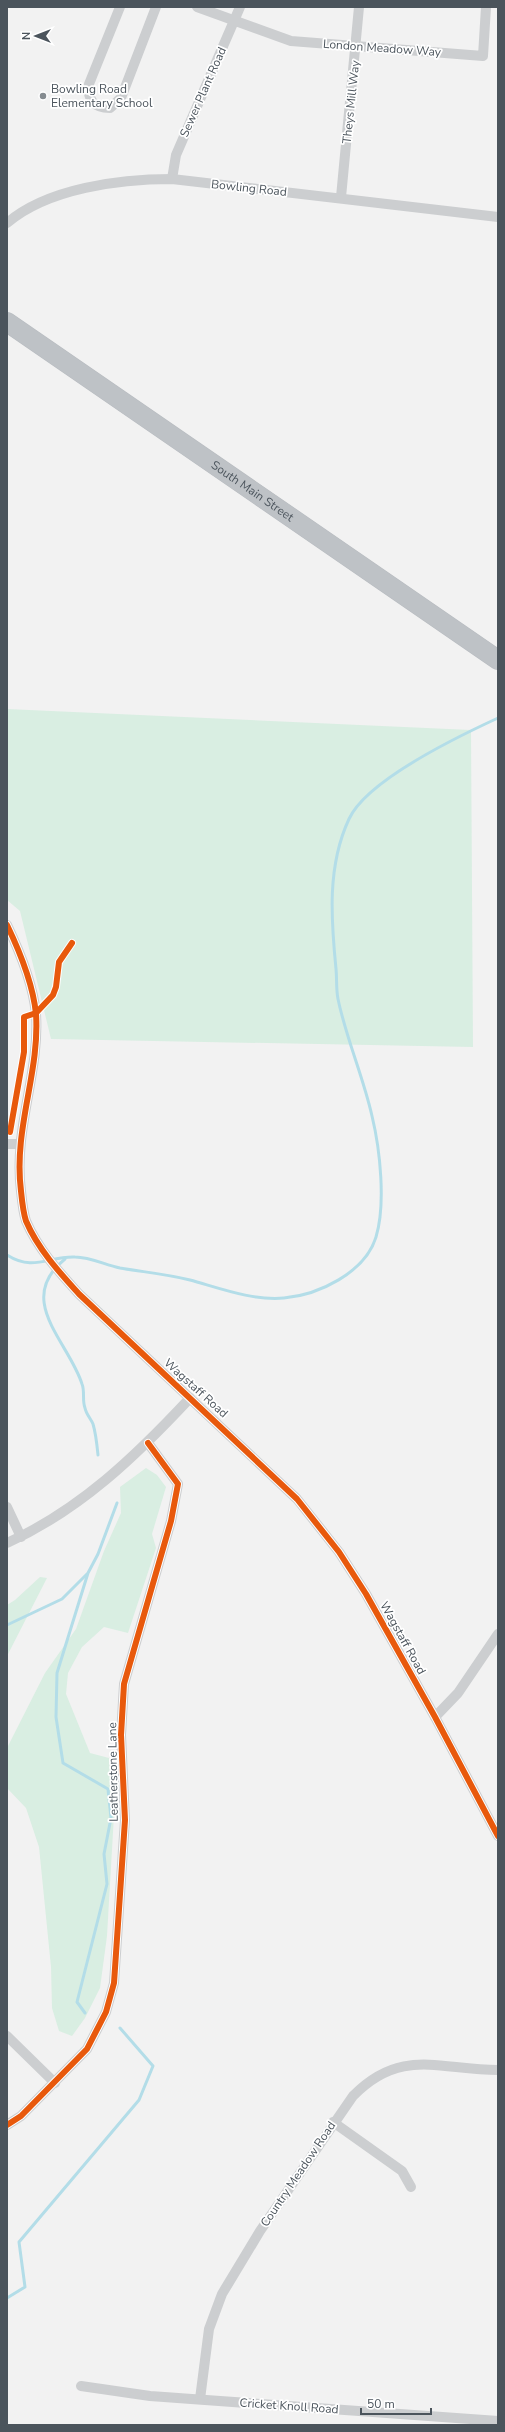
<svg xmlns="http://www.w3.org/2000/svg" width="505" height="2432" viewBox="0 0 505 2432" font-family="'Nunito Sans',sans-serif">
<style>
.green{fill:#d9eee2}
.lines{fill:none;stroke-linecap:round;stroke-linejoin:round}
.stream{stroke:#b3dde8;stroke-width:3}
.highway-casing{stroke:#b8bcc0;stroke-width:20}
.street{stroke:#ccced0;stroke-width:10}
.highway{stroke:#bec2c6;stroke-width:19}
.cycleway-casing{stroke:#fff;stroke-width:8}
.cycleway{stroke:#e8590c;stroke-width:6}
.poi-dot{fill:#858b90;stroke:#fff;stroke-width:1.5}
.labels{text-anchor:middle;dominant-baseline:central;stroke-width:3.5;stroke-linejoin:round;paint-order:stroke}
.street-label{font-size:12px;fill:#4b545c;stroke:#fff}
.poi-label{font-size:12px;fill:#4b545c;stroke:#fff;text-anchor:start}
</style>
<rect width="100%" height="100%" fill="#f2f2f2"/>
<g class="green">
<polygon points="7,709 471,730 473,1047 51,1039 20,911 7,900"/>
<polygon points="146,1468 157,1475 166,1487 152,1534 156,1548 128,1633 104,1627 82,1647 68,1673 66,1694 90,1753 109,1758 114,1815 107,1936 100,1988 85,2018 72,2036 59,2031 52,2008 51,1967 39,1847 26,1808 7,1788 7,1748 45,1673 76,1629 104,1551 121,1513 120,1487"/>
<polygon points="40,1577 47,1578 7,1656 7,1605 15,1600"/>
</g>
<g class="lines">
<g class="stream">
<path d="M7,1255C34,1272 48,1256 75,1257C91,1257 105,1265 120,1268C143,1272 166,1274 190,1280C219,1288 253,1301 284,1298C318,1295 365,1273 376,1237C386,1204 380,1149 372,1116C363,1076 346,1038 338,999C336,989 337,979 336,969C331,919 327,866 349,819C367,780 459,736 498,718"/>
<path d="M65,1259C14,1300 69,1342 82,1384C85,1391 82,1400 85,1408C86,1414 91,1419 93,1424C96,1434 97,1445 98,1455"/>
<polyline points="7,1625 62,1599 87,1574"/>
<polyline points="85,2013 77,2002 107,1884 104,1854 111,1818 108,1789 63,1763 56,1717 57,1673 88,1573 98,1554 117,1503"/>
<polyline points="7,2298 25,2287 19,2242 139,2100 153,2066 120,2028"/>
</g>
<g class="highway-casing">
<g id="highway">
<path id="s1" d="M7,322L498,660"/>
</g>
</g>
<g class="street">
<path d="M120,7L89,84C87,100 94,108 110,108L121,98L156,7"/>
<polyline points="197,7 291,41 483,56 486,7"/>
<polyline points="172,179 176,155 240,7"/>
<polyline points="341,197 359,7"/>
<path d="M7,223C48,188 120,179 172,179L498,217"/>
<path d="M7,925C20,952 33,984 36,1014C40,1073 13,1129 21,1191C22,1201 23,1212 26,1221C38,1249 59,1272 79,1294L297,1499L339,1552L366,1594L435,1717L498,1836"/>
<polyline points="7,1144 19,1144"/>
<polyline points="7,1507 21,1537"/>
<path d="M7,1543C80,1510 136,1456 190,1398"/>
<polyline points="435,1717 458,1693 498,1634"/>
<polyline points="7,2036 55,2083"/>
<polyline points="333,2122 402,2171 411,2187"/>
<polyline points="7,2125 21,2116 87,2049 106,2012 114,1983 125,1820 121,1735 124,1684 171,1521 178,1484 148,1443"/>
<polyline points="81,2386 150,2396 498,2421"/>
<path d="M200,2399L209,2329L222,2294L260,2231L353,2096C401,2047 439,2070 498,2070"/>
</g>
<use href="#highway" class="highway"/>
<g class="cycleway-casing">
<g id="cycleway">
<path d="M7,925C20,952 33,984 36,1014C40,1073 13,1129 21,1191C22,1201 23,1212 26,1221C38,1249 59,1272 79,1294L297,1499L339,1552L366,1594L435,1717L498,1836"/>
<polyline points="10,1132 24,1052 24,1017 36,1013 53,995 56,987 59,962 72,943"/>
<polyline points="7,2125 21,2116 87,2049 106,2012 114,1983 125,1820 121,1735 124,1684 171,1521 178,1484 148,1443"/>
</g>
</g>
<use href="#cycleway" class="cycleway"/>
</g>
<circle class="poi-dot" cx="43" cy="96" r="4"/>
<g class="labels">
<g class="street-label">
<text transform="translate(382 48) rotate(4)">London Meadow Way</text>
<text transform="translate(203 92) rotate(-66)">Sewer Plant Road</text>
<text transform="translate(351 102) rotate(-84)">Theys Mill Way</text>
<text transform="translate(249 188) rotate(6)">Bowling Road</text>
<text stroke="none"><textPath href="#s1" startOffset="298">South Main Street</textPath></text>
<text transform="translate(196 1388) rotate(42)">Wagstaff Road</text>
<text transform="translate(403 1638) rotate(61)">Wagstaff Road</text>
<text transform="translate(113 1772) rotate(-91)">Leatherstone Lane</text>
<text transform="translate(298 2174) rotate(-56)">Country Meadow Road</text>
<text transform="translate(289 2406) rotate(4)">Cricket Knoll Road</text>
</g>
<g class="poi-label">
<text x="51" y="89">Bowling Road<tspan x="51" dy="14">Elementary School</tspan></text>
</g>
</g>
<rect width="505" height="2432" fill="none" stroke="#4b545c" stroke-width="16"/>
<g transform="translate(36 36) rotate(270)" stroke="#ffffff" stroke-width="3" paint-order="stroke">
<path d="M0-3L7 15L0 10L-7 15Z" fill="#4b545c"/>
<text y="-6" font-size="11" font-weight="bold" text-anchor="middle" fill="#4b545c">N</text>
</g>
<path d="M361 2408v6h70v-6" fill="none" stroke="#4b545c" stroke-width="2"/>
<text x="367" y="2408" font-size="12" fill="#4b545c" stroke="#ffffff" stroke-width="3" paint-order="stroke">50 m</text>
</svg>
